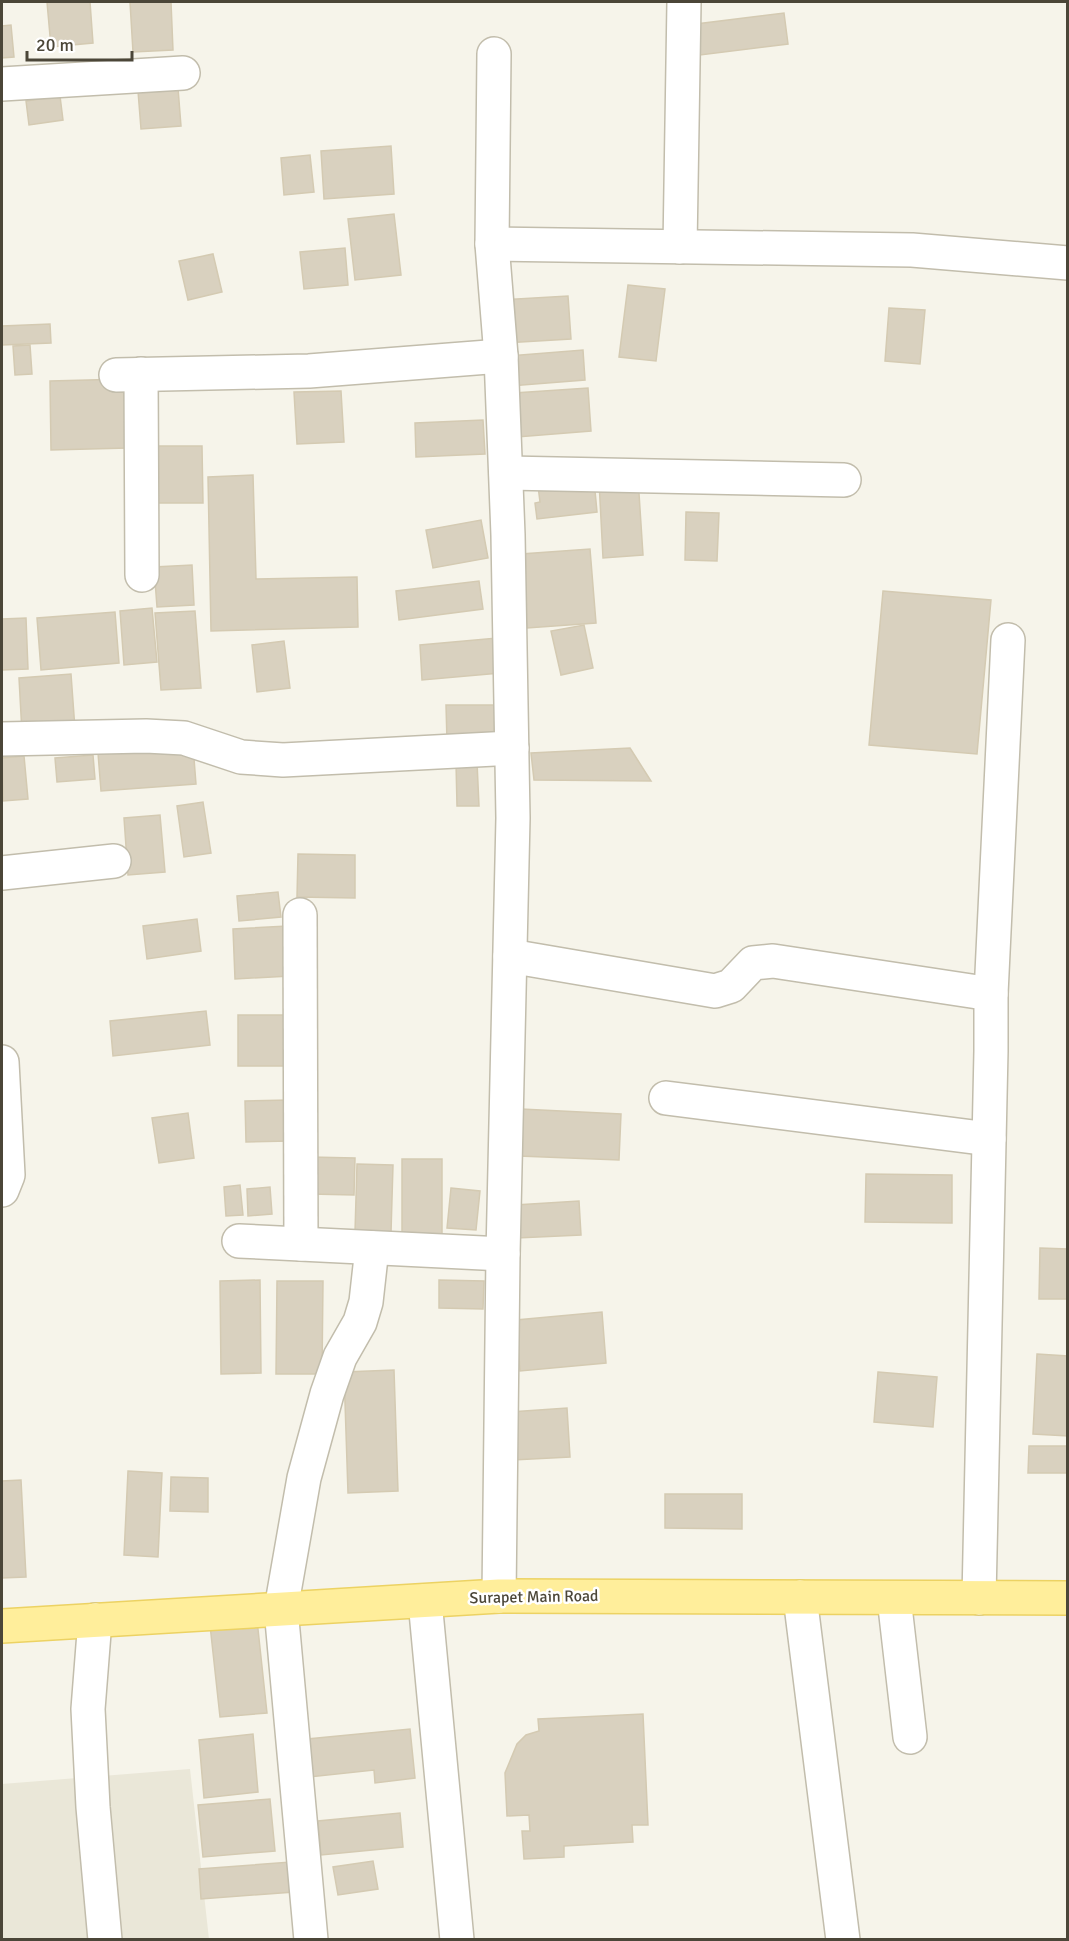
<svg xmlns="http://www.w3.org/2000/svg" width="1069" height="1941" viewBox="0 0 1069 1941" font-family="Signika,sans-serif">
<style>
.residential{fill:#eae7d8}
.building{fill:#d9d1bf;stroke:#d4cab2;stroke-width:1.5}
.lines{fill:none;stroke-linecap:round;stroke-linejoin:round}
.minor-casing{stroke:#c2bdac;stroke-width:36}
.major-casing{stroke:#ecd263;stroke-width:36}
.minor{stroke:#fff;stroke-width:33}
.major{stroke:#ffee9b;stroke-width:33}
.labels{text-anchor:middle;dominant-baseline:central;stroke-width:5;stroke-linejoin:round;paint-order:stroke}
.street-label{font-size:16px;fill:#4b4638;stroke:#fff}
</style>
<rect width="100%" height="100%" fill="#f6f4ea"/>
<polygon class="residential" points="190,1769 209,1939 2,1940 2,1784"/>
<g class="building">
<polygon points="47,2 90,2 93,43 51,47"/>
<polygon points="130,2 171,2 173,50 133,52"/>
<polygon points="784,13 788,44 692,56 688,25"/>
<polygon points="11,25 14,57 2,58 2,26"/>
<polygon points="178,88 181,126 141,129 138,91"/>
<polygon points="60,96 63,120 29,125 26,101"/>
<polygon points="391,146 394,194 324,199 321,151"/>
<polygon points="310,155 314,192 284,195 281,158"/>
<polygon points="394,214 401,275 355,280 348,219"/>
<polygon points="345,248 348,285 304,289 300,252"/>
<polygon points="213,254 222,292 188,300 179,261"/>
<polygon points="628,285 665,289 656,361 619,357"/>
<polygon points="568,296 571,339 503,343 501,300"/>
<polygon points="889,308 925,310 920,364 885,361"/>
<polygon points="50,324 51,343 2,345 2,326"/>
<polygon points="30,345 32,374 15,375 13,346"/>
<polygon points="583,350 585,380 510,386 508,356"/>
<polygon points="126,379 128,448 51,450 50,381"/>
<polygon points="588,388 591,431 517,437 514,393"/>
<polygon points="341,391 344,442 297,444 294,392"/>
<polygon points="483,420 485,454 416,457 415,423"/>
<polygon points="154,446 202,446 203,503 154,503"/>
<polygon points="253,475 256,579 357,577 358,627 211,631 208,477"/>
<polygon points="638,478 643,555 603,558 599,481"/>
<polygon points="594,480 597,512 537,519 535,503 540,502 538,486"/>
<polygon points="686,512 719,513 717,561 685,560"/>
<polygon points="481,520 488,558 433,568 426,530"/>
<polygon points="590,549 596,623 527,628 521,554"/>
<polygon points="192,565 194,605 157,607 154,567"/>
<polygon points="479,581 483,609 399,620 396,591"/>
<polygon points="883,591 991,600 977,754 869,745"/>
<polygon points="152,608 157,662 124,665 120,611"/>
<polygon points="195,611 201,688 161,690 155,613"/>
<polygon points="115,612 119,663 41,670 37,618"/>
<polygon points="26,618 28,669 2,670 2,619"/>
<polygon points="584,625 593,668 561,675 551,631"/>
<polygon points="497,638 500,673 422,680 420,645"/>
<polygon points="284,641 290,688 257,692 252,645"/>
<polygon points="71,674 75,729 22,733 19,678"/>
<polygon points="446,705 498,705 498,739 447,741"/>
<polygon points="193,746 196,784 101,791 98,753"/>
<polygon points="630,748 651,781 534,780 531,753"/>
<polygon points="93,755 95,779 57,782 55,758"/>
<polygon points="24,756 28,799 3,801 2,758"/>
<polygon points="477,762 479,806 457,806 456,763"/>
<polygon points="203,802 211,853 184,857 177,806"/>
<polygon points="160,815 165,872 128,875 124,818"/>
<polygon points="298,854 355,855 355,898 297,897"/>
<polygon points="278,892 281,917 239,921 237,896"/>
<polygon points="197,919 201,951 147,959 143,926"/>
<polygon points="287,926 290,976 235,979 233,929"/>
<polygon points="206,1011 210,1045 113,1056 110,1021"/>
<rect x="238" y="1015" width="52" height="51"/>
<polygon points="289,1100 290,1141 246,1142 245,1101"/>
<polygon points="521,1109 621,1114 619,1160 519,1156"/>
<polygon points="188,1113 194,1158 159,1163 152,1118"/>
<polygon points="310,1157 355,1158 354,1195 310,1194"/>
<rect x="402" y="1159" width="40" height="77"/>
<polygon points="357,1164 393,1165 391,1233 355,1232"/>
<polygon points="866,1174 952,1175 952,1223 865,1222"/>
<polygon points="240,1185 243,1215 226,1216 224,1187"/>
<polygon points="270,1187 272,1214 248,1216 247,1189"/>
<polygon points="451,1188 480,1191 476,1230 447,1228"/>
<polygon points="579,1201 581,1235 517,1238 515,1205"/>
<polygon points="1040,1248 1068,1249 1068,1299 1039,1299"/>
<polygon points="260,1280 261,1373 221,1374 220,1281"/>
<polygon points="439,1280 484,1281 483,1309 439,1308"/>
<polygon points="277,1281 323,1281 322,1374 276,1374"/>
<polygon points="602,1312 606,1363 520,1371 516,1320"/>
<polygon points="1037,1354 1068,1356 1068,1436 1033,1434"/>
<polygon points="394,1370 398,1491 348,1493 344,1372"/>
<polygon points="878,1372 937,1377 933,1427 874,1422"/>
<polygon points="567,1408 570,1457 513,1460 510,1412"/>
<polygon points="1029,1446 1068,1446 1068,1473 1028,1473"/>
<polygon points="128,1471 162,1473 158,1557 124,1555"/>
<polygon points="171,1477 208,1478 208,1512 170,1511"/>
<polygon points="21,1480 26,1577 2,1578 2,1481"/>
<polygon points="665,1494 742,1494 742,1529 665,1528"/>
<polygon points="257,1620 267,1713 220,1717 210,1625"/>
<polygon points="643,1714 648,1825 632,1825 633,1842 564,1846 564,1857 524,1859 522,1831 530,1831 529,1815 507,1816 505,1773 517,1744 526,1735 539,1731 538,1719"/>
<polygon points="410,1729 415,1778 375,1783 374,1770 300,1778 297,1740"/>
<polygon points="253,1734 258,1792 204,1798 199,1740"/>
<polygon points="270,1799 275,1851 203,1857 198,1805"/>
<polygon points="400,1813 403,1847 321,1855 318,1821"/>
<polygon points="373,1861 378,1889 338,1895 333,1867"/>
<polygon points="291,1862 294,1892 201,1899 199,1869"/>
</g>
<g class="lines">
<g class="minor-casing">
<g id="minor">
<polyline points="494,54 492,244 501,356 508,535 513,818 503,1254 499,1596"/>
<polyline points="2,84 183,73"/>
<polyline points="492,244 912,250 1068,263"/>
<polyline points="680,247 684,2"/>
<polyline points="141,374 142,575"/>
<polyline points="116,375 309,371 501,356"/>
<polyline points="506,473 844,480"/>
<polyline points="2,739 146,736 184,738 241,757 283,760 512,748"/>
<polyline points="2,873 114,861"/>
<polyline points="300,915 301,1244"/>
<polyline points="510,956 715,991 731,986 753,963 773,961 991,994"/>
<polyline points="2,1062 8,1175 2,1190"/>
<polyline points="666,1098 989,1139"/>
<polyline points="239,1241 503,1254"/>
<polyline points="800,1597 843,1940"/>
<polyline points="894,1598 910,1737"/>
<polyline points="979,1598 991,1051 991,994 1008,640"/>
<polyline points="425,1601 457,1940"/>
<polyline points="95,1620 88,1709 93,1807 105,1940"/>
<polyline points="311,1940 281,1609 304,1478 327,1394 340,1357 360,1322 366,1302 372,1248"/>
</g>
</g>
<g class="major-casing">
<polyline id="major" points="2,1626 499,1596 1068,1598"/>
</g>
<use href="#minor" class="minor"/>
<use href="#major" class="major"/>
</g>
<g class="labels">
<g class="street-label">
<text transform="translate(534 1597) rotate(-1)">Surapet Main Road</text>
</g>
</g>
<rect width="1069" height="1941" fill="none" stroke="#4b4638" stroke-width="6"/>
<path d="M27 51v9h105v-9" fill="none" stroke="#4b4638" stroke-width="3"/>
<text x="36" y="51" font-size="18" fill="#4b4638" stroke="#ffffff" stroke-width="4.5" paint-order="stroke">20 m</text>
</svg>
